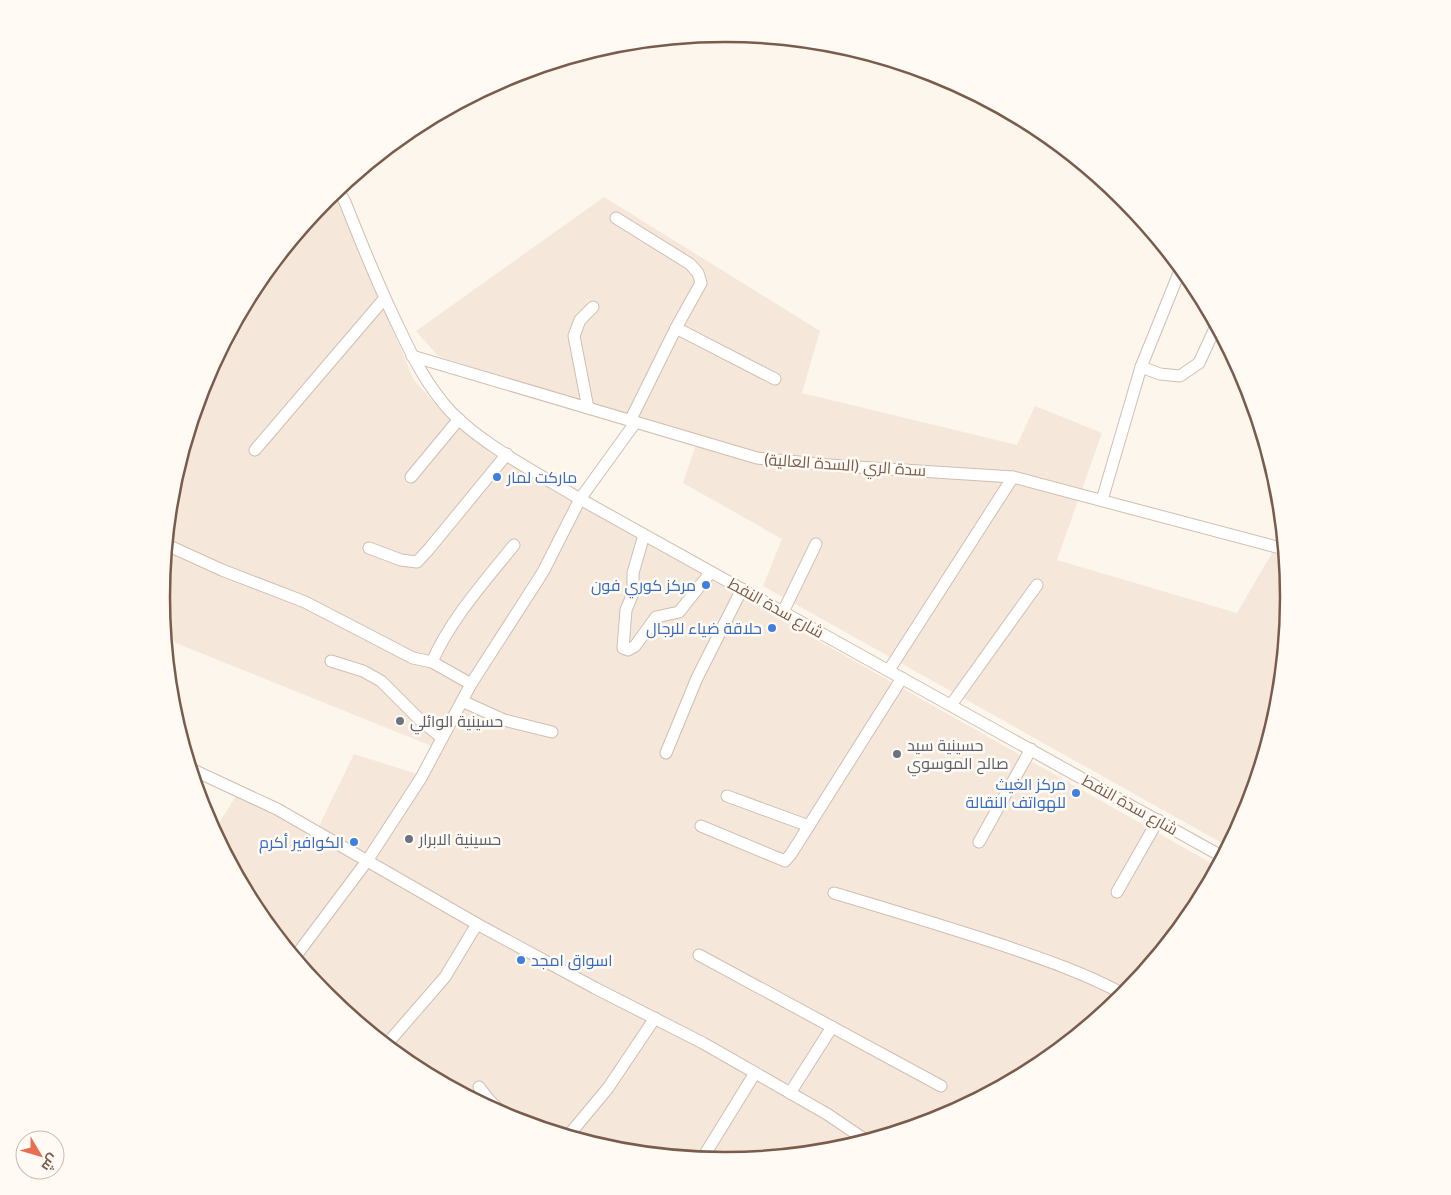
<svg xmlns="http://www.w3.org/2000/svg" width="1451" height="1195" viewBox="0 0 1451 1195" font-family="'Public Sans',Cairo,sans-serif">
<style>
.residential{fill:#f5e8da}
.lines{fill:none;stroke-linecap:round;stroke-linejoin:round}
.street-casing{stroke:#d1beb0;stroke-width:13}
.street{stroke:#fff;stroke-width:11}
.shop-dot{fill:#3f7fe0;stroke:#fffaf3;stroke-width:2}
.worship-dot{fill:#6b7280;stroke:#fffaf3;stroke-width:2}
.labels{text-anchor:middle;dominant-baseline:central;stroke-width:5;stroke-linejoin:round;paint-order:stroke}
.street-label{font-size:16px;fill:#7a5c4d;stroke:#fffaf3}
.shop-label{font-size:16px;fill:#366cbe;stroke:#fffaf3;text-anchor:end}
.worship-label{font-size:16px;fill:#5b616d;stroke:#fffaf3;text-anchor:start}
.rim{fill:none;stroke:#7a5c4d;stroke-width:2.5}
</style>
<rect width="100%" height="100%" fill="#fdf6ec"/>
<g class="residential">
<polygon points="334,193 414,380 453,424 575,503 1218,867 1194,911 1124,996 1038,1066 941,1118 835,1150 725,1161 615,1150 509,1118 412,1066 327,996 257,910 214,831 241,788 317,830 354,754 424,776 439,749 166,639 163,605 172,587 163,583 173,487 205,381 257,284 327,199"/>
<polygon points="604,197 820,331 802,393 1017,445 1035,406 1102,433 1057,560 1237,613 1272,553 1285,556 1289,598 1278,708 1246,814 1229,847 763,586 782,539 683,483 698,439 438,356 416,331"/>
</g>
<g class="lines">
<g class="street-casing">
<g id="street">
<path d="M338,190L345,202C362,245 379,287 399,328C413,358 428,387 451,412C484,446 539,474 580,499L1223,857"/>
<polyline points="616,218 690,264 698,273 701,283 676,328 630,421"/>
<polyline points="676,328 775,379"/>
<polyline points="412,356 757,458 841,466 1013,477 1284,549"/>
<polyline points="1141,367 1160,374 1180,376 1199,363 1216,326"/>
<polyline points="588,408 574,336 580,320 593,307"/>
<polyline points="255,450 384,299"/>
<polyline points="411,477 459,419"/>
<polyline points="1102,500 1141,367 1181,268"/>
<polyline points="644,535 633,573 633,593 626,610 623,648 628,650 635,646 656,617 679,612 711,572"/>
<polyline points="167,545 222,570 305,602 413,658 432,662 471,684"/>
<polyline points="369,548 401,560 417,562 429,549 507,454"/>
<polyline points="783,612 816,544"/>
<polyline points="331,661 363,671 381,681 419,719 442,738"/>
<path d="M432,662C450,620 485,581 514,545"/>
<polyline points="889,670 1013,477"/>
<polyline points="462,701 504,720 552,732"/>
<polyline points="951,705 1037,585"/>
<polyline points="666,753 697,678 742,589"/>
<polyline points="191,769 277,809 477,924 595,988 703,1043 827,1114 867,1141"/>
<polyline points="727,796 809,826"/>
<polyline points="701,826 785,861 791,854 902,678"/>
<polyline points="979,842 1031,749"/>
<polyline points="1117,892 1158,820"/>
<path d="M834,893C891,910 948,927 1005,946C1046,960 1087,974 1125,995"/>
<polyline points="699,955 941,1086"/>
<polyline points="295,957 367,861 421,778 471,684 543,572 580,499 635,423"/>
<polyline points="386,1045 445,977 477,924"/>
<polyline points="479,1087 489,1100 508,1118"/>
<polyline points="790,1093 832,1027"/>
<polyline points="568,1136 608,1088 655,1018"/>
<polyline points="702,1159 755,1073"/>
</g>
</g>
<use href="#street" class="street"/>
</g>
<g class="shop-dot">
<circle cx="497" cy="477" r="5"/>
<circle cx="706" cy="585" r="5"/>
<circle cx="772" cy="628" r="5"/>
<circle cx="1076" cy="793" r="5"/>
<circle cx="354" cy="842" r="5"/>
<circle cx="521" cy="960" r="5"/>
</g>
<g class="worship-dot">
<circle cx="400" cy="721" r="5"/>
<circle cx="897" cy="754" r="5"/>
<circle cx="409" cy="839" r="5"/>
</g>
<g class="labels">
<g class="street-label">
<text transform="translate(845 465) rotate(4)">سدة الري (السدة العالية)</text>
<text transform="translate(776 608) rotate(29)">شارع سدة النفط</text>
<text transform="translate(1130 805) rotate(29)">شارع سدة النفط</text>
</g>
<g class="shop-label">
<text x="507" y="477" text-anchor="start">ماركت لمار</text>
<text x="696" y="585">مركز كوري فون</text>
<text x="762" y="628">حلاقة ضياء للرجال</text>
<text x="1066" y="784">مركز الغيث<tspan x="1066" dy="18">للهواتف النقالة</tspan></text>
<text x="344" y="842">الكوافير أكرم</text>
<text x="531" y="960" text-anchor="start">اسواق امجد</text>
</g>
<g class="worship-label">
<text x="410" y="721">حسينية الوائلي</text>
<text x="907" y="745">حسينية سيد<tspan x="907" dy="18">صالح الموسوي</tspan></text>
<text x="419" y="839">حسينية الابرار</text>
</g>
</g>
<path d="M0 0H1451V1195H0ZM170 597a555 555 0 1 1 1110 0a555 555 0 1 1-1110 0Z" fill="#fffaf3" fill-rule="evenodd"/>
<path class="rim" d="M170 597a555 555 0 1 1 1110 0a555 555 0 1 1-1110 0Z"/>
<g transform="translate(40 1155) rotate(128)"><circle r="24" fill="#fffaf3" stroke="#cabbb1"/>
<path d="M0-4L9 19L0 12L-9 19Z" fill="#e76f51"/>
<text y="-8" font-size="14" font-weight="bold" text-anchor="middle" fill="#7a5c4d">ش</text>
</g>
</svg>
